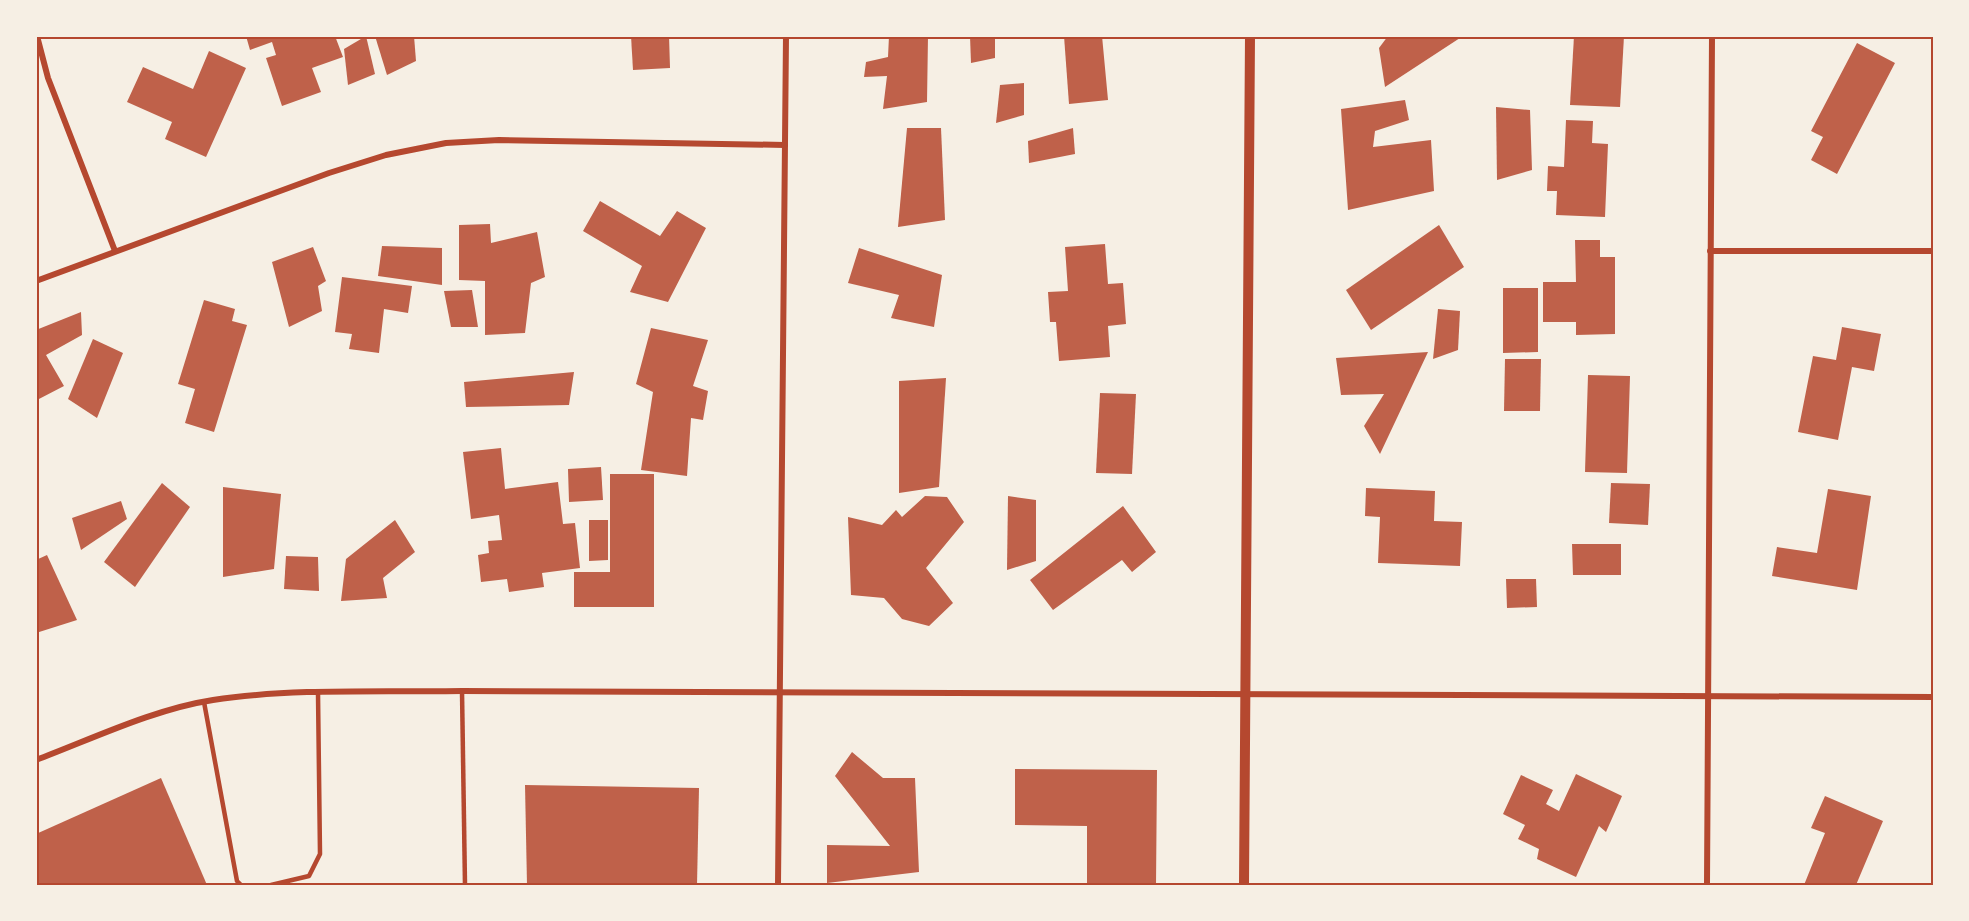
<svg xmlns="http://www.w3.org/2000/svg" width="1969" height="921" viewBox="0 0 1969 921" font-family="'Work Sans',sans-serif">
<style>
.building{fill:#bf614a}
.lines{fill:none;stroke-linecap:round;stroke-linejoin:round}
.service{stroke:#b5482f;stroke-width:4.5}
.minor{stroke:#b5482f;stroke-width:6}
.tertiary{stroke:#b5482f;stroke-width:10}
.neatline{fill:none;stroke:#b5482f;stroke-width:2}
</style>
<rect width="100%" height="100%" fill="#f6efe4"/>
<g class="building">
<polygon points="246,36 335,36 343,57 312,68 321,92 282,106 266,58 276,55 272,42 250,50"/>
<polygon points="366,36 375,74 348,85 344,49"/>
<polygon points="375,36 414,36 416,61 387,75"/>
<polygon points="631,36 669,36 670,68 633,70"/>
<polygon points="889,36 928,36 927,102 883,109 887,76 864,77 866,62 888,57"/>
<polygon points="970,36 995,36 995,58 971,63"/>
<polygon points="1064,36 1102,36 1108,100 1069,104"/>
<polygon points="1388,36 1463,36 1385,87 1379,48"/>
<polygon points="1574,36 1624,36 1620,107 1570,105"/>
<polygon points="1857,43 1895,63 1837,174 1811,160 1823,137 1811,131"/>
<polygon points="209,51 246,68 206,157 165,139 172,122 127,102 143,67 193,89"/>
<polygon points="1024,83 1024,115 996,123 1000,85"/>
<polygon points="1405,100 1409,120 1375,131 1373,147 1431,140 1434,191 1348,210 1341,109"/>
<polygon points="1496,107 1530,110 1532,170 1497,180"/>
<polygon points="1566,120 1593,121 1592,143 1608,144 1605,217 1556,215 1557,191 1547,191 1548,166 1564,167"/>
<polygon points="907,128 941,128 945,220 898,227"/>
<polygon points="1073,128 1075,154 1029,163 1028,141"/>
<polygon points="600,201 660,236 677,211 706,228 668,302 630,292 642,266 583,231"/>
<polygon points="490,224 491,243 537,232 545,277 531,283 525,333 485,335 485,281 459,280 459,225"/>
<polygon points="1439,225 1464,267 1371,330 1346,290"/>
<polygon points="1575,240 1600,240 1600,257 1615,257 1615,334 1576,335 1576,322 1543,322 1543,282 1576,282"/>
<polygon points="1105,244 1108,284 1123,283 1126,324 1108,326 1110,357 1059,361 1056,322 1050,322 1048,292 1068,291 1065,247"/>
<polygon points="382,246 442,248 442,285 378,276"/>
<polygon points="313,247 326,281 318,286 322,311 289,327 272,262"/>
<polygon points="859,248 942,275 934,327 891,318 899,295 848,283"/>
<polygon points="342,277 412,286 408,313 384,309 379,353 349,349 352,334 335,332"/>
<polygon points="1503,288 1538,288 1538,352 1503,353"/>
<polygon points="472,290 478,327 451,327 444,291"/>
<polygon points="204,300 235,309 232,321 247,325 214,432 185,423 195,389 178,384"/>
<polygon points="1438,309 1460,311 1458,350 1433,359"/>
<polygon points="81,312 82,335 46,355 64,386 37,400 36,330"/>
<polygon points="1842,327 1881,334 1874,371 1852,367 1838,440 1798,432 1813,356 1836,360"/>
<polygon points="651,328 708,340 693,386 708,391 703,420 691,418 687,476 641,470 653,392 636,384"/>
<polygon points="93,339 123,353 97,418 68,399"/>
<polygon points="1428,352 1380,454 1364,426 1384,394 1341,395 1336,358"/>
<polygon points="1505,359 1541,359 1540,411 1504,411"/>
<polygon points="574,372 569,405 466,407 464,382"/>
<polygon points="1588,375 1630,376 1627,473 1585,472"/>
<polygon points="946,378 939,487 899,493 899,381"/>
<polygon points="1100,393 1136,394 1132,474 1096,473"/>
<polygon points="501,448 505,489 558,482 563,524 575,523 580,568 542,573 544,587 509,592 507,579 481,582 478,555 489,553 488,541 502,540 499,515 471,519 463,452"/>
<polygon points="601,467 603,500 569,502 568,469"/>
<polygon points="610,474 654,474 654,607 574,607 574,572 610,572"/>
<polygon points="162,483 190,507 135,587 104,562"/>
<polygon points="1611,483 1650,484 1648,525 1609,523"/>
<polygon points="223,487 281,494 274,569 223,577"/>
<polygon points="1366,488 1435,491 1434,521 1462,522 1460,566 1378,563 1380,517 1365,516"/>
<polygon points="1828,489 1871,496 1857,590 1772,576 1777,547 1817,553"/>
<polygon points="925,496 947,497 964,522 926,568 953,603 929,626 902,619 884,598 851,595 848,517 882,525 896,510 902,517"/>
<polygon points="1008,496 1036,500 1036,561 1007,570"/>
<polygon points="121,501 127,519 81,550 72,518"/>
<polygon points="1123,506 1156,552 1132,572 1122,560 1053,610 1030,580"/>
<polygon points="395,520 415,552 383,578 387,598 341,601 346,559"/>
<polygon points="589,520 608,520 608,560 589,561"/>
<polygon points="1572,544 1621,544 1621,575 1573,575"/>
<polygon points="47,555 77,620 36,633 36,560"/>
<polygon points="286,556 318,557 319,591 284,589"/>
<polygon points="1506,579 1536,579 1537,607 1507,608"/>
<polygon points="852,752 883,778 915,778 919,872 827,883 827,845 890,846 835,776"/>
<polygon points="1015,769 1157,770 1156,885 1087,885 1087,826 1015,825"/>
<polygon points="1576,774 1622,796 1606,832 1599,826 1576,877 1537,859 1539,849 1518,839 1525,825 1503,814 1521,775 1553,790 1546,804 1559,811"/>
<polygon points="161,778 207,885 36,885 36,834"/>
<polygon points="525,785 699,788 697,885 527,885"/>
<polygon points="1825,796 1883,821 1856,885 1804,885 1825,833 1811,828"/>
</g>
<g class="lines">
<g class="service">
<polyline points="462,691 465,885"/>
<polyline points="204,702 237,881 241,885"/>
<polyline points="271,885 309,876 320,854 318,693"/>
</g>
<g class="minor">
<polyline points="37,36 48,78 115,251"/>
<polyline points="1710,251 1933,251"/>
<polyline points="36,281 329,173 386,155 446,143 499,140 785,145"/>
<path d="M36,760C92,739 154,709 213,700C292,688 382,692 462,691L1933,697"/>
<polyline points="778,885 786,36"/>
<polyline points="1707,885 1712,36"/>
</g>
<polyline class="tertiary" points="1244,885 1250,36"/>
</g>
<rect width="1969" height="921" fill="none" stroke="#f6efe4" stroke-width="75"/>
<rect x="38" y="38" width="1894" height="846" class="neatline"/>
</svg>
